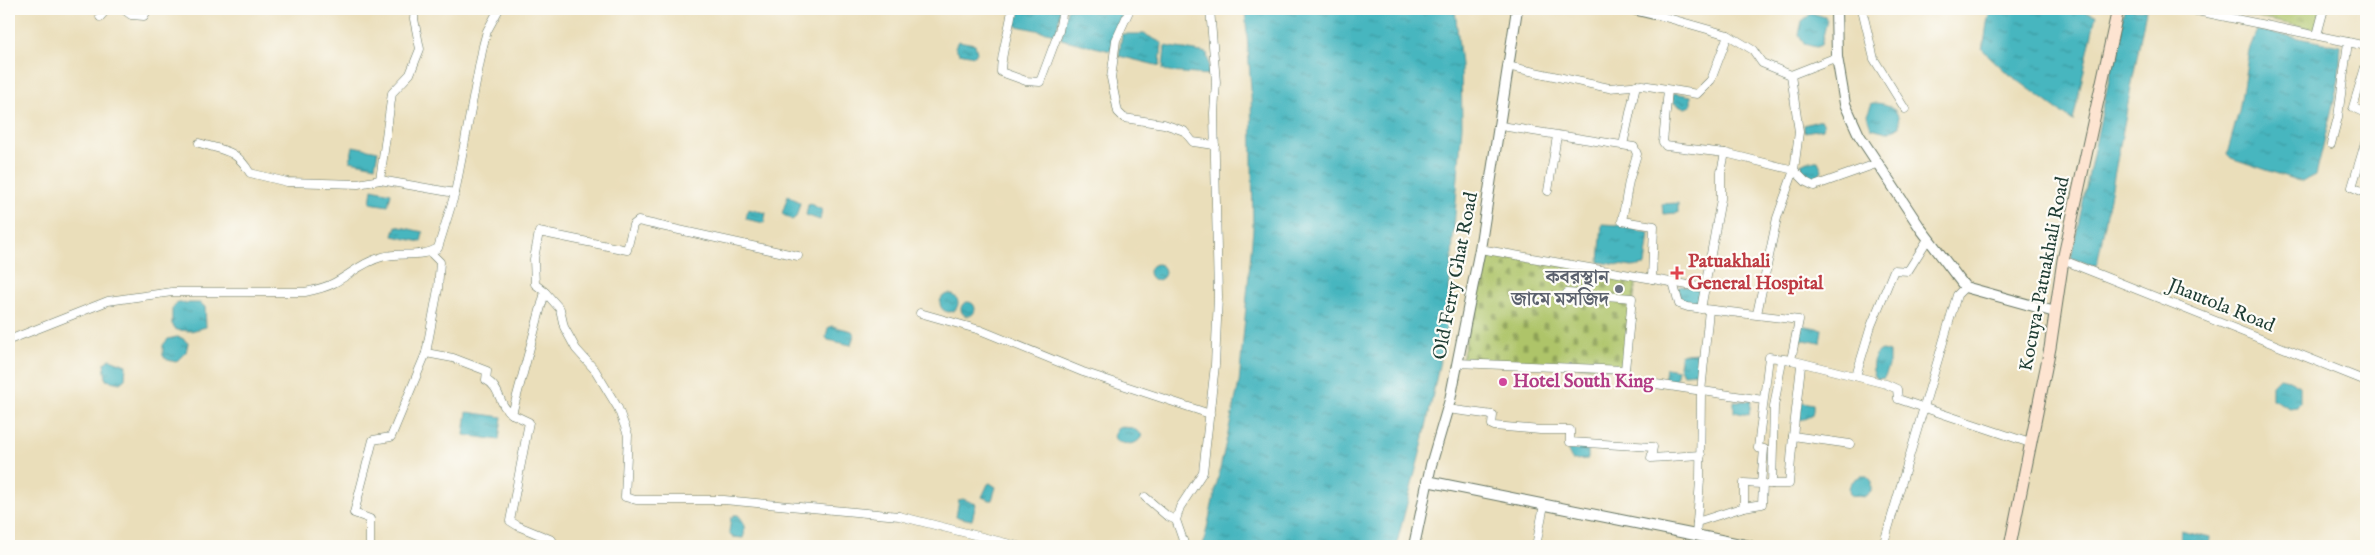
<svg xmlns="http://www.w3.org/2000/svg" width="2375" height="555" viewBox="0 0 2375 555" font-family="'IM FELL English','Noto Serif Bengali',serif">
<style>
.cemetery{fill:url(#cemetery-stones);stroke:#66804e}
.park{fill:url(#park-tufts);stroke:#66804e}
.water{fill:url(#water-ripples);stroke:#337a7a}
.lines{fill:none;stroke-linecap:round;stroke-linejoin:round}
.minor-casing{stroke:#667563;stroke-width:9}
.tertiary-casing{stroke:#667563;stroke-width:12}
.secondary-casing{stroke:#667563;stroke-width:13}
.minor{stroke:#fff;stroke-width:8}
.tertiary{stroke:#fff;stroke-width:10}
.secondary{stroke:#fde4d1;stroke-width:11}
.health-dot{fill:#e0444e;stroke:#fdfcf7;stroke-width:2}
.worship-dot{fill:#6b7280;stroke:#fdfcf7;stroke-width:2}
.hotel-dot{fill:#d1479c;stroke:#fdfcf7;stroke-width:2}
.labels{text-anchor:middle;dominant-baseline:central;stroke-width:4.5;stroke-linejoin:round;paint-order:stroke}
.health-label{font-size:19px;font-weight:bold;fill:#be3a42;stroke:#fdfcf7;text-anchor:start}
.street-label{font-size:19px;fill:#1f3d34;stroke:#fdfcf7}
.worship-label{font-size:19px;font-weight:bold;fill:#5b616d;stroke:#fdfcf7;text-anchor:end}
.hotel-label{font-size:19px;font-weight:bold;fill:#b23c85;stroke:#fdfcf7;text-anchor:start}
</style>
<defs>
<pattern id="cemetery-stones" width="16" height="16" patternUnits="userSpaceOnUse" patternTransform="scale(1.25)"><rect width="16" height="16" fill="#aec469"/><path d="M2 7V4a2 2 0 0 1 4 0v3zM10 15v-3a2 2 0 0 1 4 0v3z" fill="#8da057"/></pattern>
<pattern id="park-tufts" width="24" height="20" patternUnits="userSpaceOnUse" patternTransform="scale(1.25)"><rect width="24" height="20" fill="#aec469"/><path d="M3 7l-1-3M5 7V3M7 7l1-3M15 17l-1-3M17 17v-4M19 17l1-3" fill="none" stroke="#8da057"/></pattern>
<pattern id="water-ripples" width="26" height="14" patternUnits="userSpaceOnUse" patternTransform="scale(1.25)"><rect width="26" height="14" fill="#47b6bf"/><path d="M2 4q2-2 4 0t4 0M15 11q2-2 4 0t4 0" fill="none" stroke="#3b959c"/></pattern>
</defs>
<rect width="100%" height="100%" fill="#fdfcf7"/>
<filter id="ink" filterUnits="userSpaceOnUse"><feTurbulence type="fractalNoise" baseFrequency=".02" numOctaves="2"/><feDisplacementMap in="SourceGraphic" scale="10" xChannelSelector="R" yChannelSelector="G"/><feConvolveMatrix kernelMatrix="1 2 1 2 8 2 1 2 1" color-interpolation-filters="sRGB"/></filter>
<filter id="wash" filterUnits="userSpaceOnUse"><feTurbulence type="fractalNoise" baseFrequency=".0096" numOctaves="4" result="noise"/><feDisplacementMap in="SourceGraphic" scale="20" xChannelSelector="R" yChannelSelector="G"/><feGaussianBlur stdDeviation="1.12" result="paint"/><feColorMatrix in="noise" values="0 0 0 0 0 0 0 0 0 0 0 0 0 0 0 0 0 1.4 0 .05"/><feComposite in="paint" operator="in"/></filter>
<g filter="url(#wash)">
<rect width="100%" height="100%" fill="#eadeba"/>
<polygon class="cemetery" points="1484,253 1636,278 1626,369 1462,360"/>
<polygon class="park" points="2209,9 2321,9 2315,29"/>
<g class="water">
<polygon points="1016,9 1061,9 1056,34 1012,25"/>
<polygon points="1067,9 1125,9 1118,24 1111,51 1061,39"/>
<polygon points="1245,9 1455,9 1461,65 1462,125 1446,332 1422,446 1396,546 1203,546 1239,383 1253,229 1251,89"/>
<path d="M1992,9H2069L2096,15L2073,121L2005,71L1982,49C1988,33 1984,23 1992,9Z"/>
<polygon points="2124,9 2146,10 2097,265 2092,265 2071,258"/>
<polygon points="1812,13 1825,17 1827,20 1821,45 1816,47 1804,44 1799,34 1802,21"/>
<polygon points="2257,30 2341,46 2339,79 2316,175 2302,182 2231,158 2227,154 2239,111 2249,50"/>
<polygon points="1122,34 1144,34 1162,43 1160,66 1119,56"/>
<polygon points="958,41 975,44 977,53 974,56 959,53 955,47"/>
<polygon points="1165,46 1207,53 1210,75 1169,72 1163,69"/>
<polygon points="1674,93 1691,96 1691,106 1685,108 1674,103 1672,96"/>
<path d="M1872,103C1889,103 1900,108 1899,127L1887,132L1871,128L1867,115Z"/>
<polygon points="1821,120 1824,124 1823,129 1804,132 1804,125"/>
<polygon points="353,146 378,151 375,166 350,161"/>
<polygon points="1807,161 1818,161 1822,170 1815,181 1811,181 1804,176 1801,164"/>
<polygon points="372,189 391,193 388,206 370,203"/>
<polygon points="788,195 800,203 796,217 792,220 782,214"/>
<polygon points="1678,203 1678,213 1663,214 1662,204"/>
<polygon points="811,204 822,210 820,220 806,215 808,205"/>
<polygon points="748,209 766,213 764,223 746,219"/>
<polygon points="1602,224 1619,225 1649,233 1645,265 1632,267 1599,262"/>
<polygon points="396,226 423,232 421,242 393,236"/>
<circle cx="1157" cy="272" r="8"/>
<polygon points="1681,286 1701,289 1699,305 1688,305 1680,301 1678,288"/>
<circle cx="949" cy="303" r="9"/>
<circle cx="968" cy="309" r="7"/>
<polygon points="177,303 200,303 205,307 206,327 191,331 176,330 172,324 172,309"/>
<polygon points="1801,325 1822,329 1820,343 1799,339"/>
<polygon points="832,326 852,331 854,335 851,345 828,340 826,337 828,328"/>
<polygon points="177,337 182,338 188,343 186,352 176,362 168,360 163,356 163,345 168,339"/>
<path d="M1882,350L1889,352V366L1884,378L1877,379C1870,371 1871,355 1882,350Z"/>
<polygon points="1701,353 1699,373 1683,374 1679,366 1681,354"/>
<polygon points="110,359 126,365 125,379 120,383 106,380 104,363"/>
<polygon points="1666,368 1678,370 1675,383 1664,384"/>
<polygon points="2279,378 2289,380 2300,386 2300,402 2297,407 2290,408 2272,399 2272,385"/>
<polygon points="1734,401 1751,401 1749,415 1734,412"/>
<path d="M1803,402L1813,404C1814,417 1810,418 1799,420L1797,415L1799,403Z"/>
<polygon points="467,412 502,417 499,440 464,435"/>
<path d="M1120,427L1133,428L1142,435C1138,446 1126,445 1116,441L1114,436L1116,430Z"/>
<polygon points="1570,445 1588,446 1588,459 1572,460 1568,452"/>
<path d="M1861,476H1867L1871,480V491L1864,497L1850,495C1847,485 1852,480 1861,476Z"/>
<polygon points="990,483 996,487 992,500 989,500 982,497 988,484"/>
<polygon points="963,499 976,504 972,520 956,517 959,500"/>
<path d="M734,515H738C744,519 746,532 743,538L732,537L729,533L731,518Z"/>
<polygon points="2181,530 2210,537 2209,546 2181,546"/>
</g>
</g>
<g filter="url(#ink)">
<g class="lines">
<g class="minor-casing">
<g id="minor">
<polyline points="123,9 131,15 144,16 148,9"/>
<path d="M1012,9C1010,30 1001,50 1001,72L1026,81L1040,82L1059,31L1063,9"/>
<polyline points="1130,9 1116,40 1111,78 1118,112 1124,118 1164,124 1184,131 1193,142 1215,145"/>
<polyline points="1862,9 1874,59 1905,109"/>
<polyline points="2187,9 2348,42 2338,117 2331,144"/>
<polyline points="1654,14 1728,35"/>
<polyline points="100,17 107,9"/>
<polyline points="2317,35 2324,9"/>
<polyline points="2348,42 2366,46"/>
<polyline points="2366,64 2353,107 2366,113"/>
<polyline points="1507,66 1609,88 1642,85 1697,94 1711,80 1728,35 1753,50 1762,63 1791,75 1837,57"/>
<polyline points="1668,90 1663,142 1666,146 1725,153 1794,170 1806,182 1814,186 1876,164"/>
<polyline points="1501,126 1634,147 1637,154 1629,181 1622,221 1654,226 1652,279"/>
<polyline points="2366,140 2352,187 2366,193"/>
<path d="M199,143C225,151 236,149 250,173L287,182L358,184L380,180L455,193"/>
<polyline points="1623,145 1636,85"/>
<polyline points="380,180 392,93 410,74 420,49 414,19 415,9"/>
<polyline points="1548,191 1557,136"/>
<polyline points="1480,249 1705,288"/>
<polyline points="2063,260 2366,381"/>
<polyline points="1673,282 1679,304 1688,307 1799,320 1791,360 1769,357 1758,448 1764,449 1761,484 1744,483 1744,507"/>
<polyline points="545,292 535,284 534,259 539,232 627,250 633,225 638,221 798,256"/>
<polyline points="1567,293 1632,298 1625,370"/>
<polyline points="1701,309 1721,199 1721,172 1725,153"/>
<polyline points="920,313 980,330 1083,372 1210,414"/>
<polyline points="1757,314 1777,218 1794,170 1799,132 1791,75"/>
<path d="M9,340L108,301L172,292H305C315,290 325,288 334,283C351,274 363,262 382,257C400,252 422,258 438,248L455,193L483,46L487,31L499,9"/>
<path d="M426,353L453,358L487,371L486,380C501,387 498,406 512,414L545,292L560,309L564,327L576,349L595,370L618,408L628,435L625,497L636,500H724L899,516L1018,546"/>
<polyline points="1791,360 1886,384 1897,389 1898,399 2030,443"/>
<polyline points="1457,363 1625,370 1629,380 1763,400"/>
<polyline points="1801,366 1793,436 1850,444"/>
<polyline points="1856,376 1871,326 1894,270 1908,271 1928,239"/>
<polyline points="1447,409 1493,415 1492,425 1494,426 1540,430 1570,430 1570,442 1653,447 1651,458 1701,455"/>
<polyline points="512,414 529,422 510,521 518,526 552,540 550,546"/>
<polyline points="1768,484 1789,484 1793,436"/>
<polyline points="1772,484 1774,407 1782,360"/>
<polyline points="1145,497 1167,516 1176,520 1185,546"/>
<polyline points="1176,520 1180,507 1203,472 1215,365 1218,297 1214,113 1216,82 1210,9"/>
<polyline points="1697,522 1744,507 1762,504 1763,484"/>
<polyline points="1696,536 1700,480 1701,392 1709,310"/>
<polyline points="370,546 370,519 354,513 373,440 391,437 426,353 438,289 440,262 431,253"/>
<polyline points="1536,546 1544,505"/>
<polyline points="1883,546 1957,295 1965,287"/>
</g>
</g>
<g class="tertiary-casing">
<g id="tertiary">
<polyline points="1633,9 1654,14 1655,9"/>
<polyline points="1836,9 1837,57 1845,104 1859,135 1921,229 1965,287 2055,312"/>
<polyline points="1427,481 1750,546"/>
<polyline points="1414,546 1431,465 1450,400 1480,249 1517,9"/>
</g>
</g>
<g class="secondary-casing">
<polyline id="secondary" points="2010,546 2050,348 2063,260 2118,9"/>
</g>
<use href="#minor" class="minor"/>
<use href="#tertiary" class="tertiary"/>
<use href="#secondary" class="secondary"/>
</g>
</g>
<path class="health-dot" d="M1674.5 265.5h5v5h5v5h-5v5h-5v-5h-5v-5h5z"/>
<circle class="worship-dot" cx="1619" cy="289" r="5"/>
<circle class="hotel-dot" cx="1503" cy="382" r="5"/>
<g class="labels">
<g class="health-label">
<text x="1688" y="262">Patuakhali<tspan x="1688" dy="22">General Hospital</tspan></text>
</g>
<g class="street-label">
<text transform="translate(2045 274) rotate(-79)">Kocuya-Patuakhali Road</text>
<text transform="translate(1456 276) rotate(-79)">Old Ferry Ghat Road</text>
<text transform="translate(2221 306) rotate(22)">Jhautola Road</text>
</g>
<g class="worship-label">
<text x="1609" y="278">কবরস্থান<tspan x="1609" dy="22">জামে মসজিদ</tspan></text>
</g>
<g class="hotel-label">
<text x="1513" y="382">Hotel South King</text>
</g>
</g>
<rect width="2375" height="555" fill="none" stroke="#fdfcf7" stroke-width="30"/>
</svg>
